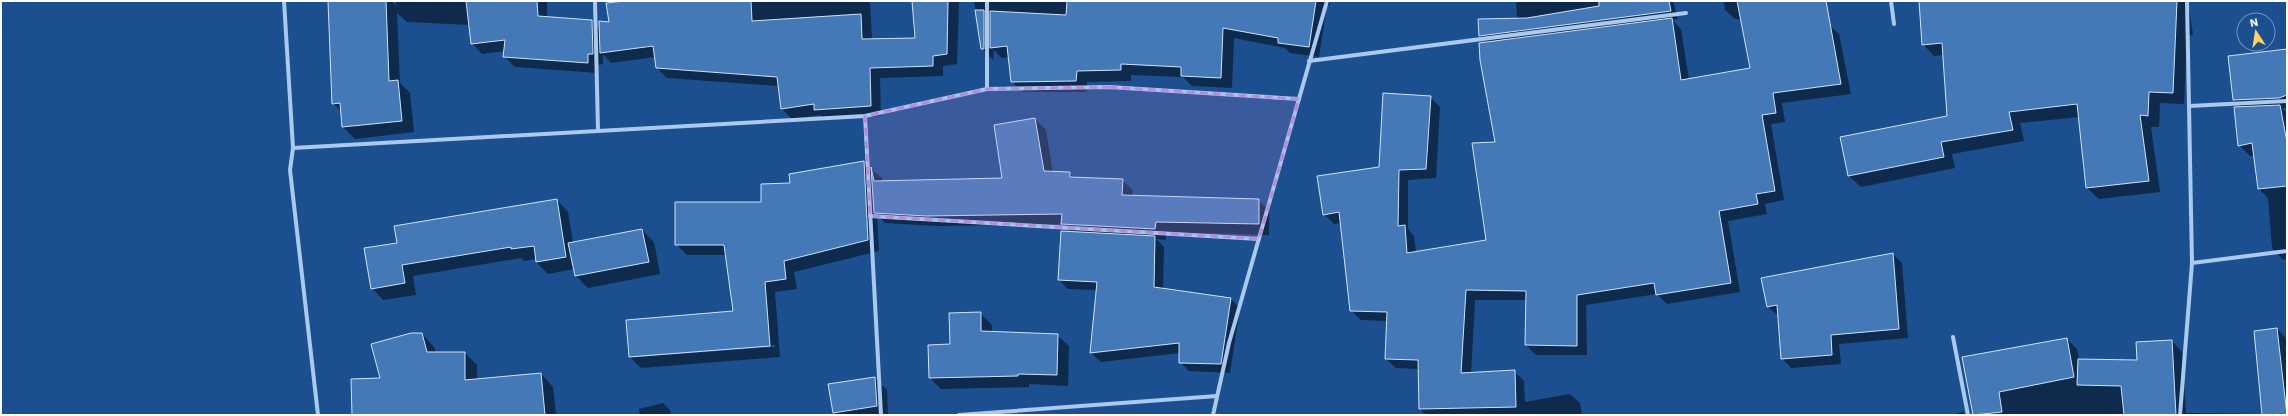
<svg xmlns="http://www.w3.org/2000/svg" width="2288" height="416" viewBox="0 0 2288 416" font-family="'Work Sans',sans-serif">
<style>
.shadow{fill:#0007;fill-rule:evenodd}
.building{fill:#4478b7;stroke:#cfe3fa}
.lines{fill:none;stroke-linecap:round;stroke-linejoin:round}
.minor{stroke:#a9c9ee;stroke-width:4}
.marked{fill:#b68bdc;fill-opacity:0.2;stroke:#b68bdc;stroke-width:3;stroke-dasharray:8 5;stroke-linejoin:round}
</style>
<rect width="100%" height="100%" fill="#1b4f8f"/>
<g class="shadow">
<polygon points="329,1 392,1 396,6 396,1 547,1 547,18 592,21 600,30 633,1 870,1 872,40 914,39 912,1 959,1 957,64 943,66 943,76 880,78 881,116 825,120 820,115 792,119 782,109 779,86 667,78 657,68 655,57 611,63 603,54 603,64 598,65 598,73 515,67 504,56 505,51 482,54 472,43 470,25 407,22 397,13 400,83 410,93 414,132 355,139 343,127 342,112 333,103"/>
<polygon points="974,1 1330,1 1330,5 1327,5 1319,57 1290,53 1285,48 1234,38 1232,88 1192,86 1183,77 1131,75 1131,81 1087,82 1087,92 1023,92 1012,82 1010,57 1002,58 994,50 993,60 982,49"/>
<polygon points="1516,1 1673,1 1678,19 1672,20 1681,29 1689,80 1751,69 1742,19 1735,19 1725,10 1724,1 1802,1 1839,34 1851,94 1782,103 1785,122 1771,124 1784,200 1765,204 1767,214 1728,221 1740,292 1667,304 1657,294 1586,305 1587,355 1536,355 1526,345 1527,300 1475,300 1471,374 1514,371 1524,381 1525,402 1570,394 1580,403 1582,415 1426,415 1420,409 1419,369 1396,368 1386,359 1388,321 1361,320 1351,310 1341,223 1334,224 1324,214 1380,168 1430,97 1440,107 1436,178 1408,180 1408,229 1414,236 1416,252 1487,240 1497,143 1487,43 1480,35 1517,19"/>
<polygon points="1920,1 2188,1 2193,35 2187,36 2184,104 2160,103 2159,127 2151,127 2160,192 2099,199 2087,188 2080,117 2020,123 2024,141 1952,154 1955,168 1861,187 1849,176 1948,116 1944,55 1934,56 1923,44"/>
<polygon points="2287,50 2287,108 2282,108 2287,113 2287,259 2283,260 2272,248 2268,198 2259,189 2254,156 2250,156 2239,145 2242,108 2234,100"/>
<path d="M1035,119L1046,130L1053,173H1070L1075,178L1122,180L1133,191L1132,196L1258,200L1269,210V235L1166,232V240L1156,239L1164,247L1163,290L1231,299L1240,308L1230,373L1189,371L1180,362V353L1101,362L1091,353L1097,290L1068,289L1059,280L1071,232L1063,224L937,226L885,223L877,214L879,251L794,272L797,289L775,292L780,357L641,368L630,357L734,312L726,255H687L676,244L762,203L791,184L864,163L882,178V182L1004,179ZM775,345V347L638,357V355Z"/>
<polygon points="557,200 568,212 573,243 642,230 654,242 660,274 588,288 576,276 574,269 548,274 536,262 536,259 524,261 521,258 413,276 416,295 383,300 372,288 398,243"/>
<polygon points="1893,254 1902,263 1908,338 1839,344 1841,364 1791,368 1782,358 1779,316 1768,307"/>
<polygon points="980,313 992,325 992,332 1057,335 1069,346 1068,386 1029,384 1029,387 941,389 930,378 929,346 951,345"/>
<polygon points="2277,329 2287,339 2287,415 1972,415 1973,410 2067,339 2077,349 2079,360 2138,361 2172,341 2182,352 2186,413 2263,414"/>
<polygon points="422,334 434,347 436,353 465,353 477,365 477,380 541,374 553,387 556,415 353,415"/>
<polygon points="875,378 887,390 888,415 837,415 834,412 830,385"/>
<polygon points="663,403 670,410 671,415 640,415 639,409"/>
<polygon points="1963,412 1966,415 1951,415"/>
</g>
<g class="building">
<polygon points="328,1 386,1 389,81 398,80 402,121 342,127 340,103 332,104"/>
<polygon points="466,1 537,1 538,16 592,20 593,54 588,54 588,63 503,57 505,40 471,44"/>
<polygon points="625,1 751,1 752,21 861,14 862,39 915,38 912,1 948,1 947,54 933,56 933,66 870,68 871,106 814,110 814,104 781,109 777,77 656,68 653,46 600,53 599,21 609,22 606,3"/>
<polygon points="1067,1 1316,1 1309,47 1278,43 1278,38 1223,28 1221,78 1181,76 1181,67 1121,64 1121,70 1077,71 1076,81 1011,82 1007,46 990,48 990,11 1066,15"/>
<polygon points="1599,1 1669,1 1671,11 1479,36 1478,19 1527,18 1599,6"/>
<polygon points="1737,1 1826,1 1841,84 1773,93 1776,113 1762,115 1775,191 1756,194 1758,204 1719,211 1731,283 1656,295 1654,283 1577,295 1577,346 1525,345 1526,291 1466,290 1461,373 1515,370 1516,407 1419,409 1418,360 1385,359 1387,312 1350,311 1339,212 1323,215 1317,176 1379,167 1383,93 1431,96 1426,169 1399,170 1398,226 1405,225 1407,253 1486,240 1472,143 1495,142 1480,60 1479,43 1672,18 1681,80 1750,68"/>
<polygon points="1919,1 2177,1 2173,93 2149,92 2148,116 2140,115 2149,181 2086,188 2077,104 2009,112 2013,130 1941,142 1944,157 1848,176 1840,137 1947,116 1942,43 1922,45"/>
<polygon points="975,10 984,10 984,49 981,49"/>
<polygon points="2287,49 2287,95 2279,98 2233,100 2228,56"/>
<polygon points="2280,105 2287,142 2287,186 2258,189 2252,143 2238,146 2234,107"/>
<polygon points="1035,118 1044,171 1070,172 1070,177 1123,179 1122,195 1259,199 1259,224 1156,222 1155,229 1061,224 1062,214 926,216 874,213 871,167 874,181 1002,178 994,125"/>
<polygon points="864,161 868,240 784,261 786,279 765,282 770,346 629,357 626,320 733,311 724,245 675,245 675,202 761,202 761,184 790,183 789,174"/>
<polygon points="557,199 566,257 536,262 534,246 511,249 511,247 402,265 405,283 371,289 364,248 397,243 394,226"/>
<polygon points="642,229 649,262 575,276 568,243"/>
<polygon points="1061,231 1155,236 1154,287 1231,298 1221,364 1179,363 1179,343 1090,353 1097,282 1058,280"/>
<polygon points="1893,253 1899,329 1831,335 1832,355 1781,359 1777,305 1767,307 1761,278"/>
<polygon points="981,312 981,331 1058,334 1057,375 1018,374 1018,376 929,378 928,345 950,344 949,313"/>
<polygon points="2277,328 2287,415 2262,415 2254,331"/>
<polygon points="411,333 422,333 427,352 465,352 465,380 541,373 545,415 352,415 351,379 380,378 371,344"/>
<polygon points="2067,338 2074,377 1999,392 2002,412 1973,415 1962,357"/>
<polygon points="2172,340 2176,415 2124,415 2121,386 2077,385 2078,359 2137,360 2136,342"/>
<polygon points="875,377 877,406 833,413 828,384"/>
</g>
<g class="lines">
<g class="minor">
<polyline points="284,1 293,148 290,170 318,415"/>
<polyline points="595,1 598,131"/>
<polyline points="987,1 987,89"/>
<polyline points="1891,1 1894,24"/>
<polyline points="1309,61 1686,13"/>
<polyline points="2189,106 2287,101"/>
<polyline points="865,116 881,415"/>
<polyline points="293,148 865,116 987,89 1109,87 1299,99"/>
<polyline points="870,216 1259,239"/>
<polyline points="2192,263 2287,251"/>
<polyline points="1953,337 1968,415"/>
<polyline points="959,415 1217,396"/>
<polyline points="1213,415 1229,343 1327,1"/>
<polyline points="2180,415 2192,263 2187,1"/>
</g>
</g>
<path class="marked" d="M1109,87L1299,99L1259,239L870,216L865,116L987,89Z"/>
<rect width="2288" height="416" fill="none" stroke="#ffffff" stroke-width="4"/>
<g transform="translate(2256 32) rotate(348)"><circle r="19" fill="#1b4f8f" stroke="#7695bc"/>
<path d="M0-3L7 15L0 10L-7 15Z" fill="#ffd166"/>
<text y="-6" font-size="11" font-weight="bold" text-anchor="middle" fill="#ffffff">N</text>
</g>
</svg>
